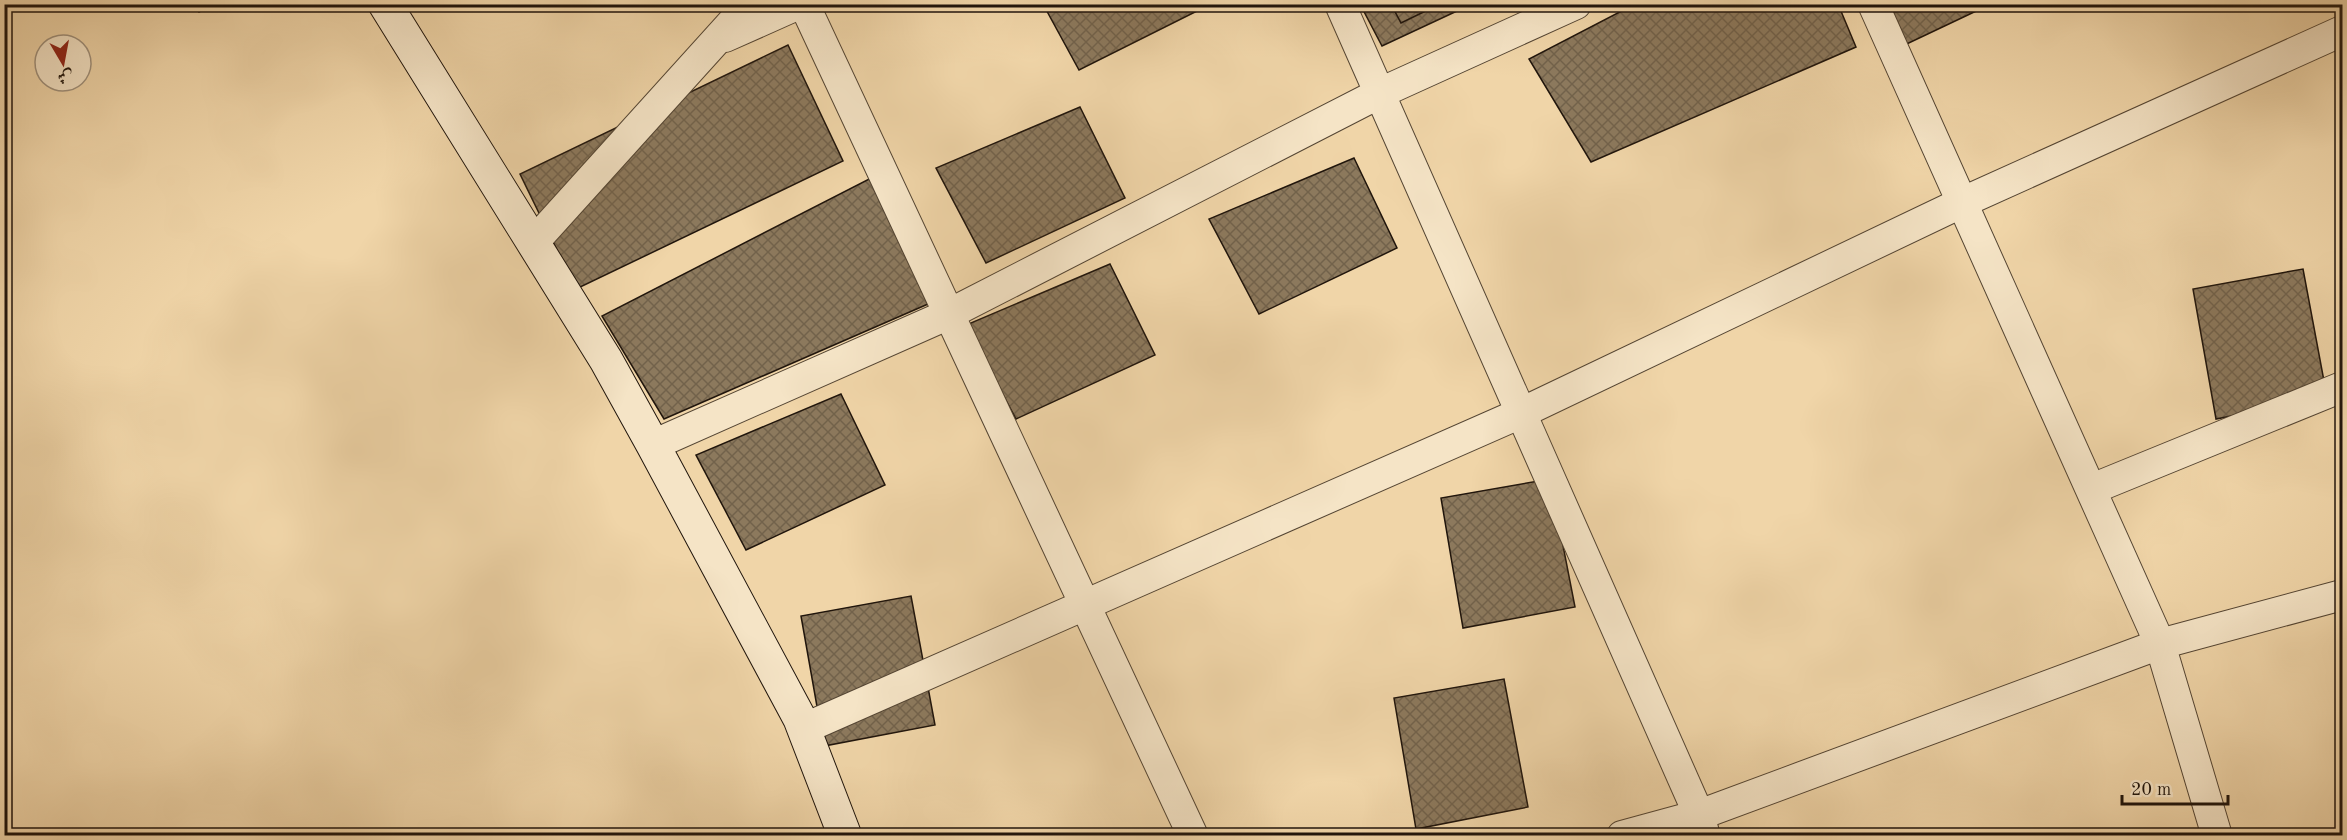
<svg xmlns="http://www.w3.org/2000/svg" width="2347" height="840" viewBox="0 0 2347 840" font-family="'Old Standard TT',Amiri,serif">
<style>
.building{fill:url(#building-cross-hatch);stroke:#20150c;stroke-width:1.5}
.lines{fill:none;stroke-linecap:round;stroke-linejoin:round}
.street-casing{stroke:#544533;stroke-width:32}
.secondary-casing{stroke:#20150c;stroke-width:35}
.street{stroke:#f5e4c6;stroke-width:30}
.secondary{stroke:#f5e4c6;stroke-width:33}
</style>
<defs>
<pattern id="building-cross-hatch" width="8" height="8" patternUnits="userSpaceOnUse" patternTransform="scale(1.5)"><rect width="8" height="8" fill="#8c795d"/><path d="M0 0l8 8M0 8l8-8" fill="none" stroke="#72624b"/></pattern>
</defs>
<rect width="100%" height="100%" fill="#f0d5a8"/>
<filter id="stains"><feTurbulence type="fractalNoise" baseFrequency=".00333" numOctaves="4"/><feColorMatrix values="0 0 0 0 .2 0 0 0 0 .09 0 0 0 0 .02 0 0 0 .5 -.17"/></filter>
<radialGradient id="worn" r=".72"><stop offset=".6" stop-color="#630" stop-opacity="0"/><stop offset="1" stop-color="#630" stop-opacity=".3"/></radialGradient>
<g class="building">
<polygon points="195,4 215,4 199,12"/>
<polygon points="1043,4 1211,4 1079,70"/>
<polygon points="1360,4 1472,4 1382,46"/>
<polygon points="1391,4 1440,4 1401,23"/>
<polygon points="1635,4 1838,4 1856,47 1591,162 1529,59"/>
<polygon points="1870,4 1991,4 1894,50"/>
<polygon points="788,45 843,161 576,289 520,174"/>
<polygon points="1080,107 1125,198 986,263 936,168"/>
<polygon points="1354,158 1397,248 1259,314 1209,219"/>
<polygon points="875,176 928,304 664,419 602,316"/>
<polygon points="1110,264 1155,355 1016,419 966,325"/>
<polygon points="2303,269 2327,397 2216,419 2193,289"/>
<polygon points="841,394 885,485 746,550 696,455"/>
<polygon points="1550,479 1575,607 1463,628 1441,498"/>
<polygon points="911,596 935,725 824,746 801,616"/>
<polygon points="1504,679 1528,807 1416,829 1394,698"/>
</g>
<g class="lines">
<g class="street-casing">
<g id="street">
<polyline points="804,4 1193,836"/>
<polyline points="1340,4 1699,815 1705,836"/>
<polyline points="1873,4 2160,644 2217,836"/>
<polyline points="725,37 799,4"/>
<polyline points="533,243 749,4"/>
<polyline points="653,445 949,314 1380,93 1576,4"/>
<polyline points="2092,489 2342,387"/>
<polyline points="803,729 1521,413 1963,202 2342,31"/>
<polyline points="1622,836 1699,815 2160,644 2342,595"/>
</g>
</g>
<g class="secondary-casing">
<polyline id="secondary" points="385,4 606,360 653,445 800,719 845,836"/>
</g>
<use href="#street" class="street"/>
<use href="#secondary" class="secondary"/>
</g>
<rect width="2347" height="840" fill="none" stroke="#f0d5a8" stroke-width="24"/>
<rect x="6" y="6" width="2335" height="828" fill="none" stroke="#20150c" stroke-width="3"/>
<rect x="12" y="12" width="2323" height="816" fill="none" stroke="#20150c" stroke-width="1.5"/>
<g transform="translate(63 63) rotate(170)"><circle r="28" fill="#f5e4c6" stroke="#a0917c" stroke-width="1.5"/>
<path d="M0-4.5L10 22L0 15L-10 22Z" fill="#8f2418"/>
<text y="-9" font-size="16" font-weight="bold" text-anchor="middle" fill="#20150c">ش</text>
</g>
<path d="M2122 795v9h106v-9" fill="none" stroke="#20150c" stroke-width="3"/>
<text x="2131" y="795" font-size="18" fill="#20150c" stroke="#f5e4c6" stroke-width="4.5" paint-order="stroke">20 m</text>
<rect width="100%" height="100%" filter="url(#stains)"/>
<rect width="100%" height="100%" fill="url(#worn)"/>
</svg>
